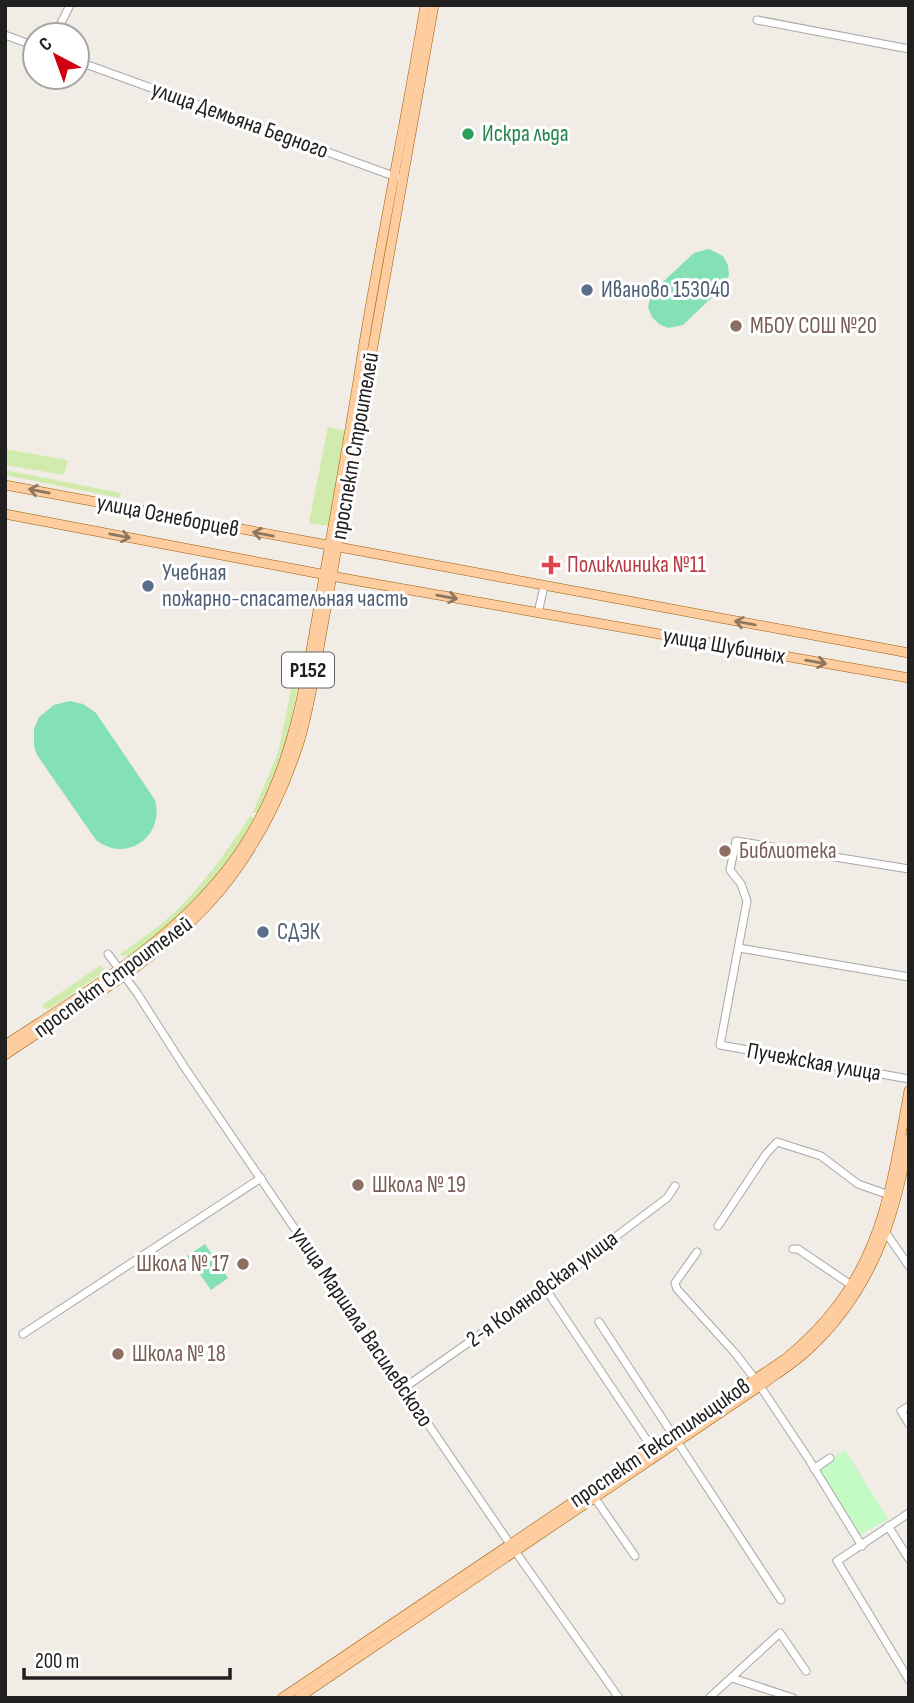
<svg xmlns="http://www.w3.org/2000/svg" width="914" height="1703" viewBox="0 0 914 1703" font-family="'Sofia Sans Condensed',sans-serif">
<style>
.grass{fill:#d0ebac}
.park{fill:#c4fac4}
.pitch{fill:#84e0b5}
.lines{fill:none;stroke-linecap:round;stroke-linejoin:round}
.minor-casing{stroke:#a7a7a7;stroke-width:9}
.major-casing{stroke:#9c5c00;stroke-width:10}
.minor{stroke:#fff;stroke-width:7}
.major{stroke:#fdcd9f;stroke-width:9}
.oneway{stroke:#8e7660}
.leisure-dot{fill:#2e9e5b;stroke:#fff;stroke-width:2.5}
.service-dot{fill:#5c6f8a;stroke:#fff;stroke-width:2.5}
.education-dot{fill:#8d6e63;stroke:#fff;stroke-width:2.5}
.health-dot{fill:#e0444e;stroke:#fff;stroke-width:2.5}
.labels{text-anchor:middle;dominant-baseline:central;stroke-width:6;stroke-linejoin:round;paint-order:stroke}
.shield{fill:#fff;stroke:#636363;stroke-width:2}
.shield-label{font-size:21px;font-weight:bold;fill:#202020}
.street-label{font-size:23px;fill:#202020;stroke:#fff}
.leisure-label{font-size:23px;fill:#27864d;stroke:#fff;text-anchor:start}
.service-label{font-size:23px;fill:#4e5e75;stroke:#fff;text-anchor:start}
.education-label{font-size:23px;fill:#785e54;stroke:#fff;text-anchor:start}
.health-label{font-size:23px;fill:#be3a42;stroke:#fff;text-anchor:start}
</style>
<rect width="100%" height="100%" fill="#f1ece6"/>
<g class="grass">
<polygon points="328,427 347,431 329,526 309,523"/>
<polygon points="5,449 68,460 64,475 5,465"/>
<polygon points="5,470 121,493 120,498 5,475"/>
<polygon points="292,685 298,686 289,732 277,773 258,814 253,812 278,753"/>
<path d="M250,816L256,819C223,872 182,924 128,956L119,955C138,941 159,927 176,911C205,882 228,850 250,816Z"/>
<polygon points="101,965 105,971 51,1008 46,1009 41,1006"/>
</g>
<polygon class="park" points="845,1450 888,1519 857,1537 814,1469"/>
<g class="pitch">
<polygon points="709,249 723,256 728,265 729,275 725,285 683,325 668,328 659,324 652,317 648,307 652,292 694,253"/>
<path d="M70,701L83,704L96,713L155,800C165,836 126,864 96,840L37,755L34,746V729L39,717L54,705Z"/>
<polygon points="205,1244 228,1278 211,1290 187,1256"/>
</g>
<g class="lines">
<g class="minor-casing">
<g id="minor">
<polyline points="757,20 909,49"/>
<polyline points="5,35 35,46"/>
<polyline points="55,35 70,5"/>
<polyline points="77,61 399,178"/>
<polyline points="538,613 544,586"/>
<polyline points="909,869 736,841 730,870 741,884 747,901 720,1045 909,1079"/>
<polyline points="739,948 909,977"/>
<polyline points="108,954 137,993 185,1068 510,1544 619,1698"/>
<polyline points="718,1226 766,1154 777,1142 821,1156 858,1184 889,1195"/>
<polyline points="882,1232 886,1233 909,1266"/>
<polyline points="793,1249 798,1249 851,1285"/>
<polyline points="697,1252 675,1283 677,1289 735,1353 755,1379"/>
<polyline points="545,1288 652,1448"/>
<polyline points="599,1322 781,1600"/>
<polyline points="23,1334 261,1178"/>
<polyline points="760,1386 808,1458 862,1546"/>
<polyline points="404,1388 574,1268 667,1198 675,1186"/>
<polyline points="909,1406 901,1411 909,1424"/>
<polyline points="814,1469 830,1458"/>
<polyline points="594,1497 635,1556"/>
<polyline points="909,1513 837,1561 909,1680"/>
<polyline points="888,1526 909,1559"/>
<polyline points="732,1678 793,1698"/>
<polyline points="709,1698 780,1633 806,1671"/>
</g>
</g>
<g class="major-casing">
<g id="major">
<polyline points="5,485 909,653"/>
<polyline points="5,514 353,580 909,678"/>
<path d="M5,1045C87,991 175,941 234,860C295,775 305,682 323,582C337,504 351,427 363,349C382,234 406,120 425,5"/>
<path d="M5,1055C77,1006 164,958 220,891C256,847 282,796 299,743C308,714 313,684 318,654L434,5"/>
<path d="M282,1698L785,1359C879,1282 889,1202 909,1090"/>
<path d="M298,1698L760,1386C775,1375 793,1364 807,1351C871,1293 895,1220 909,1138"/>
</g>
</g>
<use href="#minor" class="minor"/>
<use href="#major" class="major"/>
</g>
<defs><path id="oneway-shaft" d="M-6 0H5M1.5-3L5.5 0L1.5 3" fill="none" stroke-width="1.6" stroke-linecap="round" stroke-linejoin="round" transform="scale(1.75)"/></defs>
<g class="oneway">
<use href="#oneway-shaft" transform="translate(39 491) rotate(-169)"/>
<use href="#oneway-shaft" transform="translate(263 534) rotate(-169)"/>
<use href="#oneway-shaft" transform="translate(120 536) rotate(11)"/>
<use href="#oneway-shaft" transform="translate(447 597) rotate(10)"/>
<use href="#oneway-shaft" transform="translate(745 623) rotate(-170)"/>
<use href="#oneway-shaft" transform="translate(816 662) rotate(10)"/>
</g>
<circle class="leisure-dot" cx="468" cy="134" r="7"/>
<g class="service-dot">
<circle cx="587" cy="290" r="7"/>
<circle cx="148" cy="586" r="7"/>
<circle cx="263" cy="932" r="7"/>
</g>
<g class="education-dot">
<circle cx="736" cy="326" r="7"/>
<circle cx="725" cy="851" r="7"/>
<circle cx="358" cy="1185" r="7"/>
<circle cx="243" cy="1264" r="7"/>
<circle cx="118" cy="1354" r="7"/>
</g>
<path class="health-dot" d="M547.5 554.5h7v7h7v7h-7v7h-7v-7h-7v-7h7z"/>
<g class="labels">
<rect class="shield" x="282" y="652.5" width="52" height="35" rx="5"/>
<g class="shield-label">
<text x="308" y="670">Р152</text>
</g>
<g class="street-label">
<text transform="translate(240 120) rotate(20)">улица Демьяна Бедного</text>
<text transform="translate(355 446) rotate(-80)">проспект Строителей</text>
<text transform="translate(168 516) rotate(11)">улица Огнеборцев</text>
<text transform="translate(724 646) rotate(10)">улица Шубиных</text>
<text transform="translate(113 977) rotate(-36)">проспект Строителей</text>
<text transform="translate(814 1062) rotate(10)">Пучежская улица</text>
<text transform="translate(542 1289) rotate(-36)">2-я Коляновская улица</text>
<text transform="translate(362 1327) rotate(56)">улица Маршала Василевского</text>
<text transform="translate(660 1443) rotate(-34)">проспект Текстильщиков</text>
</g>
<g class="leisure-label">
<text x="482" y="134">Искра льда</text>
</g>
<g class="service-label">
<text x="601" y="290">Иваново 153040</text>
<text x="162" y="573">Учебная<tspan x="162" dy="26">пожарно-спасательная часть</tspan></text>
<text x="277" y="932">СДЭК</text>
</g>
<g class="education-label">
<text x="750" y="326">МБОУ СОШ №20</text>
<text x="739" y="851">Библиотека</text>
<text x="372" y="1185">Школа № 19</text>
<text x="229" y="1264" text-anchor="end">Школа № 17</text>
<text x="132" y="1354">Школа № 18</text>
</g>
<g class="health-label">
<text x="567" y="565">Поликлиника №11</text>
</g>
</g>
<rect width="914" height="1703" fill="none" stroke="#202020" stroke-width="14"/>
<g transform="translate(56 56) rotate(319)"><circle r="33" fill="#ffffff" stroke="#a6a6a6" stroke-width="2"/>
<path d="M0-5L12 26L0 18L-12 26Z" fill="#d00010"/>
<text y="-10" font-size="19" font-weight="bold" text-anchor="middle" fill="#202020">С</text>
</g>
<path d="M24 1668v10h206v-10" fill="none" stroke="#202020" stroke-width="3.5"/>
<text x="35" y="1668" font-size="21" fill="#202020" stroke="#ffffff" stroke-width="5" paint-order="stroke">200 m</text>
</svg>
